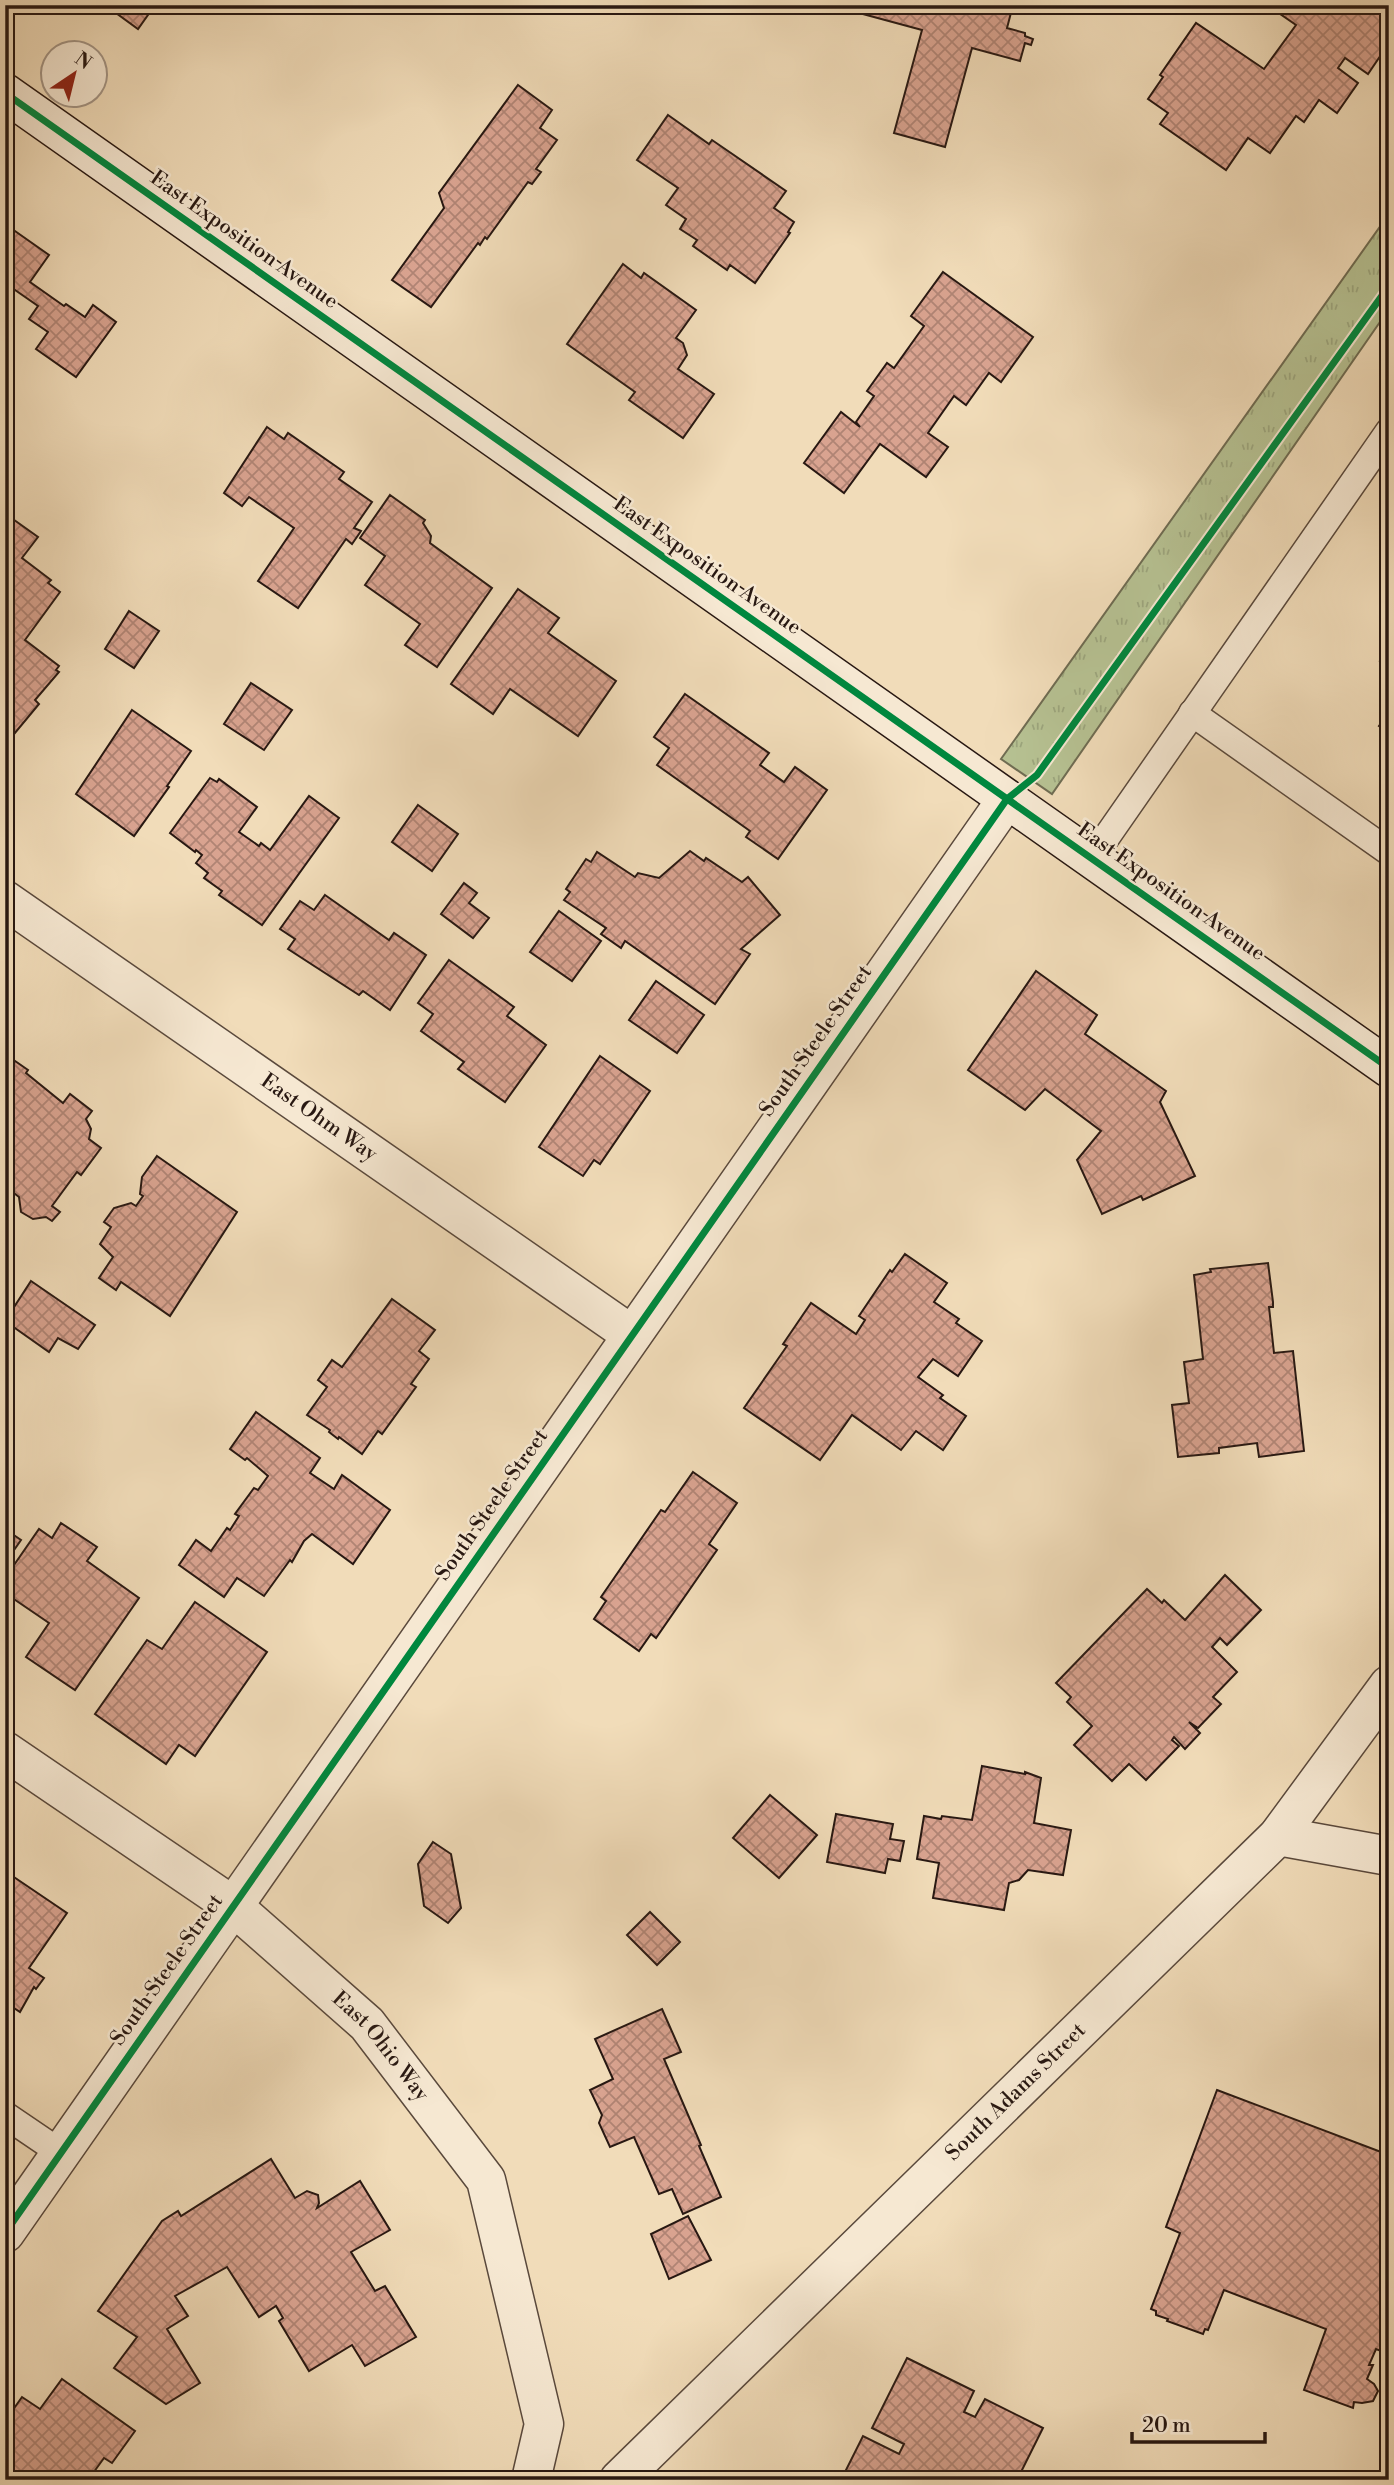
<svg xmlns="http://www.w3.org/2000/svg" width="1394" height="2485" viewBox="0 0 1394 2485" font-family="'Libre Bodoni',serif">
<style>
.park{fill:url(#park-tufts);stroke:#6f6c52;stroke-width:2}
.building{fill:url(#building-cross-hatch);stroke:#281812;stroke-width:2}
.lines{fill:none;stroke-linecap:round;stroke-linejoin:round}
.lane-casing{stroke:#5a493c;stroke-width:29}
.street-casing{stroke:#5a493c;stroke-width:41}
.secondary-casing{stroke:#281812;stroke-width:41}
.lane{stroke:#f6e8d2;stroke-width:26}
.street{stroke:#f6e8d2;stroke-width:38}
.secondary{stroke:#f6e8d2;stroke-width:38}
.cycleway-casing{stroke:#f6e8d2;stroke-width:11}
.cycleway{stroke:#00873e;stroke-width:7}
.labels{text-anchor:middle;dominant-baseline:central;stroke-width:5;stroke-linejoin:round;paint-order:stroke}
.street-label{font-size:21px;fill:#281812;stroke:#f6e8d2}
</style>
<defs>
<pattern id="park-tufts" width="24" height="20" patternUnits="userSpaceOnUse" patternTransform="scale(1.75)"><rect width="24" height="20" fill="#b6c192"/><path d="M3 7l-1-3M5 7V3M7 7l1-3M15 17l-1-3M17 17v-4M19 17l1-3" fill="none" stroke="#9ca57d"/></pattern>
<pattern id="building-cross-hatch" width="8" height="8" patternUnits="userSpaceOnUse" patternTransform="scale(1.75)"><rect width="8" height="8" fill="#d9a390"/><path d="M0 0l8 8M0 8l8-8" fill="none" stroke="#b08474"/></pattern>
</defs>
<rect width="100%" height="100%" fill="#f1dcb9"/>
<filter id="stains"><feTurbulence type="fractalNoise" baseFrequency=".00286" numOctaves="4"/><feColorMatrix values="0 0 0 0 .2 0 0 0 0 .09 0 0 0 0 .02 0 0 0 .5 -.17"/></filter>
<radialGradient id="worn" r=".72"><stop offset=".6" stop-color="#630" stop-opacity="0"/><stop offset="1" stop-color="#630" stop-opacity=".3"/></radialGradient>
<polygon class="park" points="1389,214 1389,309 1052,794 1001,759"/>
<g class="building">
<polygon points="105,5 155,5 138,29"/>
<polygon points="849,5 1013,5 1007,28 1025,33 1025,36 1033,39 1031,45 1025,43 1020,61 972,48 945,147 894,133 922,30 848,10"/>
<polygon points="1267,5 1389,5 1389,43 1368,74 1345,58 1338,68 1358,83 1337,113 1319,100 1304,122 1296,116 1270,153 1248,138 1226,170 1160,124 1168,113 1148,99 1163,77 1160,75 1196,23 1264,69 1296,25"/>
<polygon points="518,85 552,110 540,128 557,140 536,169 541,172 532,184 528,182 487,239 485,237 480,245 478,243 431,307 392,280 444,208 439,193"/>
<polygon points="668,115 709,144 712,140 786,191 774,208 794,222 788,232 790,233 755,283 730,265 727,270 693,246 697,240 680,229 686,219 666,205 678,188 637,160"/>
<polygon points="5,224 49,255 30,282 64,306 66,304 85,317 93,305 116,322 76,377 36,349 48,332 29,319 38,306 5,283"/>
<polygon points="623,264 641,278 644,273 696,310 676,338 683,343 687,355 678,369 714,394 683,438 629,400 635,392 567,344"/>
<polygon points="943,272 1033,337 1001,382 989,373 966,405 954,396 928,433 948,447 926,477 880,444 844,493 804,463 841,412 860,427 856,422 874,396 867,391 887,363 894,368 924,326 911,316"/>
<polygon points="267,427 284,439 288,433 344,472 339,479 372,502 354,528 361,531 352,544 346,539 298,608 258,581 294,528 249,497 242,506 224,493"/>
<polygon points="390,495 425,520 423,523 431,536 430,543 492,588 437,667 405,645 420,624 365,585 385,556 360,538"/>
<polygon points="10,517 38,537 22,558 51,580 48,583 60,592 25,640 59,666 56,670 59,672 35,700 39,704 5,745 5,524"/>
<polygon points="518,589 559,618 548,633 616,681 578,736 510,689 493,714 451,684"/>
<polygon points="129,611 159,631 134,668 105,649"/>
<polygon points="1389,649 1389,667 1380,661"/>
<polygon points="251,683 292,710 264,750 224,724"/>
<polygon points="685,694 769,753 760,765 784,782 795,767 827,790 778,859 746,837 750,831 657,765 669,748 654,737"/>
<polygon points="132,710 191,751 167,786 169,787 134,836 76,794"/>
<polygon points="1389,712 1389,733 1379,726"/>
<polygon points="210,778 217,782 219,779 257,807 239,832 259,846 261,843 270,850 309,796 339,818 262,925 219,895 222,891 204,878 208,873 196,863 202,855 196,850 195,852 170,833"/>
<polygon points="418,805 458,834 432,871 392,842"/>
<polygon points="690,851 704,861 706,858 742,882 748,877 780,915 741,949 750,954 715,1004 625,941 621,948 601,934 606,928 564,900 570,892 566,889 586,859 591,862 597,852 635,877 638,873 659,878"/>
<polygon points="464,883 477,893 469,903 489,918 473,938 441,914"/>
<polygon points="325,895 389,940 394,933 426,955 390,1010 363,991 359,995 288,949 295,939 280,929 300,901 314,910"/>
<polygon points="559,911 601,941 572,981 530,952"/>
<polygon points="449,960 514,1007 507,1016 546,1045 505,1102 458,1069 464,1062 421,1031 433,1014 418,1003"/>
<polygon points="1036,971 1097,1015 1085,1034 1166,1091 1160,1102 1195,1176 1143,1200 1141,1196 1102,1214 1077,1160 1101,1131 1045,1089 1025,1110 968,1070"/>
<polygon points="656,981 704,1015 677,1053 629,1020"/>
<polygon points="5,1054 28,1070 26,1073 63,1103 70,1094 92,1111 86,1119 91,1129 89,1139 101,1148 81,1175 77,1172 52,1206 60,1212 52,1221 46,1217 33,1219 21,1212 19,1197 10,1190 8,1192 5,1190"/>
<polygon points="600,1056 650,1091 600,1164 594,1160 583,1176 539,1147"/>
<polygon points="157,1156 237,1212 170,1316 121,1282 116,1290 99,1278 113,1257 100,1244 111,1227 104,1222 114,1208 131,1203 136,1206 143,1196 140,1194 142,1177"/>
<polygon points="905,1254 947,1283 934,1302 959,1319 956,1323 982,1341 958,1376 933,1359 918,1377 943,1395 940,1398 966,1416 943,1450 916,1431 901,1450 852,1415 820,1460 744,1408 787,1346 783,1344 811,1303 856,1334 865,1320 859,1316 890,1270 892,1272"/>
<polygon points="1268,1263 1273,1302 1273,1307 1269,1307 1274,1353 1293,1351 1304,1451 1259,1457 1257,1443 1219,1448 1219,1453 1178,1457 1172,1405 1189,1403 1184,1362 1203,1359 1194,1275 1211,1272 1210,1269"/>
<polygon points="31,1281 95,1325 78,1349 58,1338 49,1352 5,1321"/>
<polygon points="392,1299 435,1330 419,1351 429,1359 411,1384 416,1387 382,1434 378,1431 362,1454 339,1437 338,1439 329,1432 330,1430 307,1415 327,1387 318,1380 332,1360 342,1367"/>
<polygon points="256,1412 320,1458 310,1473 334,1489 342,1475 390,1510 353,1564 312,1534 304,1541 292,1562 290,1560 264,1596 237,1578 224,1597 179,1565 196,1540 211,1551 227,1528 230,1530 239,1516 235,1514 254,1488 258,1490 268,1476 247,1458 245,1460 230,1449"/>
<polygon points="693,1472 737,1503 709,1544 717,1550 656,1638 651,1634 639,1651 594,1619 606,1601 601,1597 661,1510 665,1512"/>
<polygon points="61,1523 97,1547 87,1561 139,1598 75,1690 26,1657 49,1623 5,1593 5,1578 39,1529 52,1538"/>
<polygon points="5,1529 21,1540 5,1563"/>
<polygon points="1225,1575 1261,1610 1227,1645 1220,1638 1212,1647 1237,1672 1213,1697 1221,1704 1198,1728 1189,1722 1200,1733 1185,1749 1174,1737 1172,1740 1179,1746 1146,1780 1129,1764 1112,1781 1074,1745 1092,1726 1067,1702 1071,1697 1056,1683 1147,1589 1162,1603 1164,1600 1185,1620"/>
<polygon points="195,1602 267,1652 195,1756 179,1745 166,1764 95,1714 147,1640 162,1649"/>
<polygon points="982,1766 1025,1774 1025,1772 1041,1778 1034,1823 1071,1830 1063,1875 1028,1870 1019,1880 1009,1883 1004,1910 933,1898 939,1863 917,1859 924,1816 941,1819 942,1816 972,1820"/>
<polygon points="770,1795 817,1835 779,1878 733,1838"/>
<polygon points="836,1814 893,1824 890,1839 904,1841 900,1861 888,1859 885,1873 827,1862"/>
<polygon points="433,1842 451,1854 461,1908 448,1923 424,1906 418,1864"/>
<polygon points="5,1871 67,1913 29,1968 44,1978 36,1989 34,1987 20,2012 5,2002"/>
<polygon points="650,1912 680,1942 657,1965 627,1935"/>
<polygon points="662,2009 681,2052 664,2059 701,2145 699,2146 721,2197 683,2214 672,2189 659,2194 634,2137 610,2147 599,2123 602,2115 590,2090 613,2079 595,2039"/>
<polygon points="1217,2090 1389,2155 1389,2312 1382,2327 1389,2329 1389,2354 1376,2349 1369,2365 1373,2365 1367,2379 1374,2384 1378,2391 1373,2401 1362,2403 1354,2402 1353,2408 1304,2390 1326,2329 1224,2290 1208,2330 1205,2329 1203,2334 1167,2321 1168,2319 1156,2315 1156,2311 1151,2309 1180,2233 1166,2227"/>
<polygon points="271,2159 295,2198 307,2191 318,2195 319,2203 317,2208 360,2181 390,2230 351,2252 375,2291 385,2286 416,2337 365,2366 352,2345 309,2371 279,2321 283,2318 276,2306 259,2317 227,2267 175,2296 188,2316 167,2329 200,2383 166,2404 114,2368 137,2337 98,2311 162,2221 178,2211 181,2216"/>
<polygon points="688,2216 711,2260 669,2279 651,2234"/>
<polygon points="907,2358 974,2391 964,2412 975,2417 985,2399 1043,2428 1017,2480 841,2480 863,2436 899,2454 904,2444 872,2428"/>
<polygon points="62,2379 135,2431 112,2463 104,2458 88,2480 5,2480 5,2421 22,2397 40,2409"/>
</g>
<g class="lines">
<g class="lane-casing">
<g id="lane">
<polyline points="1192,713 1389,852"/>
<polyline points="1092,858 1389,431"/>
<polyline points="5,2115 61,2153"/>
</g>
</g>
<g class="street-casing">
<g id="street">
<path id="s1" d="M5,900L632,1335"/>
<path id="s2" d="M5,1751L233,1906L367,2024L486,2180L544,2424L531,2480"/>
<polyline points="1278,1836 1389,1856"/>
<polyline points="5,2233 1007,799"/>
<path id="s3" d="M619,2480L1278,1836L1389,1685"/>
</g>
</g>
<g class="secondary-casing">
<polyline id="secondary" points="5,93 1389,1068"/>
</g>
<use href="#lane" class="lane"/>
<use href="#street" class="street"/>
<use href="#secondary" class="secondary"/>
<g class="cycleway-casing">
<g id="cycleway">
<polyline points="5,93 1389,1068"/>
<polyline points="5,2233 1007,799 1037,775 1389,286"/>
</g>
</g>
<use href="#cycleway" class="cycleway"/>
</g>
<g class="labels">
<g class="street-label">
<text transform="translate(244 240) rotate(35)">East Exposition Avenue</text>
<text transform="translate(707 566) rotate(35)">East Exposition Avenue</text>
<text transform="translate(1171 892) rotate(35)">East Exposition Avenue</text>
<text transform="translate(816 1041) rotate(-55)">South Steele Street</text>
<text stroke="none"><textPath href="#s1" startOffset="382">East Ohm Way</textPath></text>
<text transform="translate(492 1505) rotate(-55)">South Steele Street</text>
<text transform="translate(167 1970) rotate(-55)">South Steele Street</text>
<text stroke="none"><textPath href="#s2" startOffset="480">East Ohio Way</textPath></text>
<text stroke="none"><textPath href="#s3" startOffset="555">South Adams Street</textPath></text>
</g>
</g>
<rect width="1394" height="2485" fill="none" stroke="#f1dcb9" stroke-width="28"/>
<rect x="7" y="7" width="1380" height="2471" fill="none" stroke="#281812" stroke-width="3.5"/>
<rect x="14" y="14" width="1366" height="2457" fill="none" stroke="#281812" stroke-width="2"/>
<g transform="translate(74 74) rotate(35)"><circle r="33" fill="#f6e8d2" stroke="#a49585" stroke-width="2"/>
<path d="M0-5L12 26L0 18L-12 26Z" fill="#8f2418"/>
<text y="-10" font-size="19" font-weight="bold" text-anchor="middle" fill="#281812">N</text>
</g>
<path d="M1132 2432v10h133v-10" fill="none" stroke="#281812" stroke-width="3.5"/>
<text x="1142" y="2432" font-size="21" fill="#281812" stroke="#f6e8d2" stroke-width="5" paint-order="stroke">20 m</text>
<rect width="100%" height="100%" filter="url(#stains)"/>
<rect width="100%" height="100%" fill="url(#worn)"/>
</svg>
